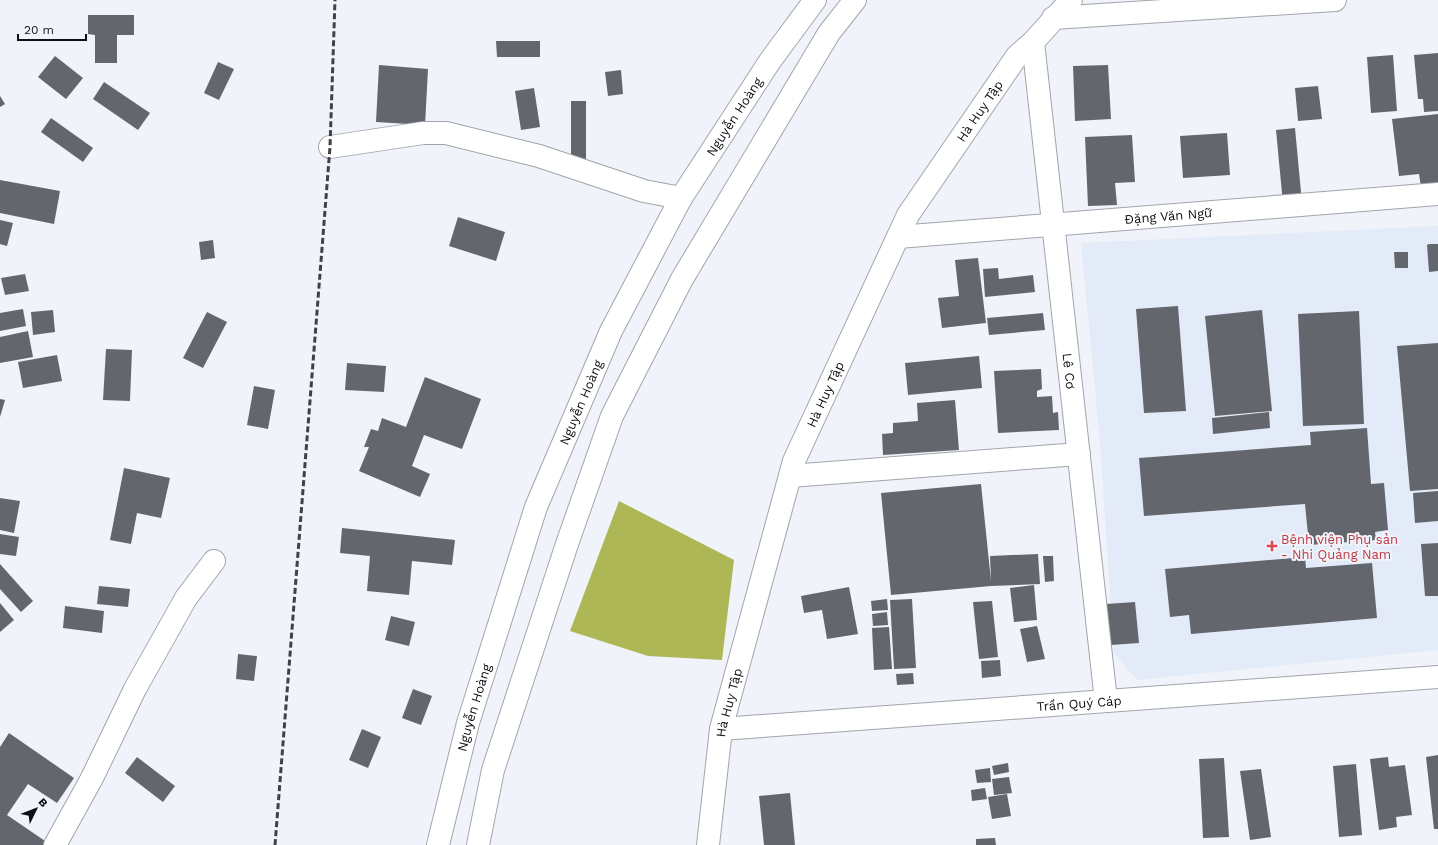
<svg xmlns="http://www.w3.org/2000/svg" width="1438" height="845" viewBox="0 0 1438 845" font-family="'Work Sans',sans-serif">
<style>
.built{fill:#e3ebf8}
.forest{fill:#adb755}
.building{fill:#63666c}
.lines{fill:none;stroke-linecap:round;stroke-linejoin:round}
.minor-casing{stroke:#a1a5ab;stroke-width:24}
.highway-casing{stroke:#a1a5ab;stroke-width:24}
.minor{stroke:#fff;stroke-width:22}
.highway{stroke:#fff;stroke-width:22}
.rail{stroke:#404144;stroke-width:3;stroke-dasharray:6 3;stroke-linecap:butt}
.health-dot{fill:#e0444e;stroke:#f0f4fa;stroke-width:1.5}
.labels{text-anchor:middle;dominant-baseline:central;stroke-width:4;stroke-linejoin:round;paint-order:stroke}
.street-label{font-size:13px;fill:#0f1012;stroke:#f0f4fa}
.health-label{font-size:13px;fill:#be3a42;stroke:#f0f4fa;text-anchor:start}
</style>
<rect width="100%" height="100%" fill="#f0f4fa"/>
<polygon class="built" points="1438,226 1438,650 1137,680 1114,654 1100,442 1081,243"/>
<polygon class="forest" points="619,501 734,560 722,660 648,656 570,631"/>
<g class="building">
<polygon points="88,15 134,15 134,35 117,35 117,63 95,63 95,35 88,34"/>
<polygon points="496,41 540,41 540,57 497,57"/>
<polygon points="1438,53 1438,111 1424,112 1423,99 1418,99 1414,55"/>
<polygon points="1393,55 1397,111 1371,113 1367,57"/>
<polygon points="55,56 83,78 66,99 38,77"/>
<polygon points="218,62 234,69 219,100 204,93"/>
<polygon points="379,65 428,69 425,125 376,122"/>
<polygon points="1108,65 1111,119 1075,121 1073,66"/>
<polygon points="621,70 623,94 608,96 605,72"/>
<polygon points="104,82 150,113 138,130 93,99"/>
<polygon points="1318,86 1322,119 1298,121 1295,88"/>
<polygon points="534,88 540,127 521,130 515,91"/>
<polygon points="0,96 5,104 0,107"/>
<polygon points="571,101 586,101 586,168 571,164"/>
<polygon points="1438,114 1438,186 1421,187 1419,174 1399,176 1392,119"/>
<polygon points="51,118 93,148 83,162 41,132"/>
<polygon points="1295,128 1302,203 1283,204 1276,130"/>
<polygon points="1227,133 1230,175 1183,178 1180,136"/>
<polygon points="1132,135 1135,182 1115,183 1117,205 1088,206 1085,137"/>
<polygon points="0,180 60,191 54,224 0,213"/>
<polygon points="458,217 505,232 496,261 449,246"/>
<polygon points="0,220 13,223 7,246 0,244"/>
<polygon points="213,240 215,258 201,260 199,242"/>
<polygon points="1429,244 1438,244 1438,271 1429,272 1427,245"/>
<polygon points="1394,252 1408,252 1408,268 1395,268"/>
<polygon points="978,258 986,323 942,328 938,298 959,296 955,260"/>
<polygon points="998,268 999,279 1033,275 1035,292 985,297 983,269"/>
<polygon points="25,274 29,291 5,295 1,278"/>
<polygon points="1178,306 1186,411 1144,413 1136,309"/>
<polygon points="23,309 26,326 0,331 0,313"/>
<polygon points="53,310 55,332 33,335 31,312"/>
<polygon points="1262,310 1272,411 1215,416 1205,316"/>
<polygon points="1359,311 1364,424 1303,426 1298,314"/>
<polygon points="207,312 227,322 203,368 183,358"/>
<polygon points="1043,313 1045,330 989,335 987,318"/>
<polygon points="28,331 33,357 0,363 0,337"/>
<polygon points="1438,343 1438,489 1410,491 1397,346"/>
<polygon points="106,349 132,350 130,401 103,400"/>
<polygon points="57,355 62,381 23,388 18,362"/>
<polygon points="979,356 982,388 908,395 905,363"/>
<polygon points="347,363 386,366 384,392 345,390"/>
<polygon points="1041,369 1042,389 1037,391 1037,397 1052,396 1053,413 1058,412 1059,430 998,433 994,371"/>
<polygon points="425,377 481,399 462,449 424,435 412,466 430,474 420,497 359,471 369,447 364,447 371,429 378,431 382,418 406,427"/>
<polygon points="254,386 275,390 268,429 247,425"/>
<polygon points="0,399 5,400 0,417"/>
<polygon points="955,400 959,450 883,455 882,434 893,433 893,423 918,421 917,403"/>
<polygon points="1269,412 1270,428 1213,434 1212,418"/>
<polygon points="1367,428 1371,484 1384,483 1388,530 1375,532 1376,540 1309,545 1305,504 1144,516 1139,458 1311,445 1310,432"/>
<polygon points="124,468 170,478 161,518 137,513 131,544 110,540"/>
<polygon points="981,484 991,581 990,556 1038,554 1040,584 991,586 891,595 881,493"/>
<polygon points="1438,491 1438,521 1415,523 1413,493"/>
<polygon points="0,498 20,501 14,533 0,530"/>
<polygon points="342,528 455,540 452,565 412,561 409,595 367,591 370,556 340,553"/>
<polygon points="0,534 19,537 16,556 0,554"/>
<polygon points="1438,543 1438,596 1425,596 1421,544"/>
<polygon points="1043,556 1053,556 1054,581 1045,582"/>
<polygon points="1305,557 1306,568 1372,563 1377,618 1191,634 1189,615 1170,617 1165,569"/>
<polygon points="0,564 33,601 21,612 0,589"/>
<polygon points="1034,585 1037,620 1014,622 1010,588"/>
<polygon points="99,586 130,589 128,607 97,604"/>
<polygon points="849,587 858,634 827,639 822,610 804,613 801,596"/>
<polygon points="887,599 888,610 872,611 871,601"/>
<polygon points="912,599 916,668 894,669 890,600"/>
<polygon points="992,601 998,657 979,659 973,602"/>
<polygon points="1135,602 1139,643 1111,645 1106,604"/>
<polygon points="0,603 14,620 0,632"/>
<polygon points="65,606 104,611 102,633 63,628"/>
<polygon points="887,612 888,625 873,626 872,614"/>
<polygon points="391,616 415,622 409,646 385,640"/>
<polygon points="1037,626 1045,659 1027,662 1020,629"/>
<polygon points="889,627 892,669 874,670 872,628"/>
<polygon points="238,654 257,656 254,681 236,679"/>
<polygon points="1000,660 1001,676 982,678 981,661"/>
<polygon points="913,673 914,684 897,685 896,674"/>
<polygon points="413,689 432,696 421,725 402,718"/>
<polygon points="362,729 381,737 368,768 349,760"/>
<polygon points="9,733 74,778 57,803 28,784 7,815 48,843 46,845 0,845 0,747"/>
<polygon points="1438,755 1438,829 1434,829 1426,757"/>
<polygon points="137,757 175,786 163,802 125,773"/>
<polygon points="1388,757 1389,767 1405,765 1412,815 1396,817 1397,827 1379,830 1370,759"/>
<polygon points="1224,758 1229,837 1203,838 1199,759"/>
<polygon points="1008,763 1009,772 994,775 992,766"/>
<polygon points="1356,764 1362,835 1339,837 1333,766"/>
<polygon points="990,768 991,782 977,783 975,770"/>
<polygon points="1261,769 1271,837 1250,840 1240,771"/>
<polygon points="1009,777 1012,793 994,795 992,779"/>
<polygon points="985,788 987,799 972,801 971,790"/>
<polygon points="790,793 795,845 764,845 759,796"/>
<polygon points="1007,794 1011,816 992,819 988,797"/>
<polygon points="995,838 996,845 976,845 976,839"/>
</g>
<g class="lines">
<g class="minor-casing">
<g id="minor">
<polyline points="1053,18 1335,0"/>
<path id="s1" d="M1033,42L1106,701"/>
<polyline points="330,147 423,133 446,133 539,156 644,191 681,198"/>
<path id="s2" d="M898,237L1438,194"/>
<polyline points="790,476 1079,454"/>
<path id="s3" d="M721,729L1438,677"/>
<polyline points="55,845 92,778 135,689 186,598 214,561"/>
<path id="s4" d="M708,845L721,729L794,461L908,215L1017,56L1033,42L1071,0"/>
</g>
</g>
<g class="highway-casing">
<g id="highway">
<path id="s5" d="M438,845L468,723L536,507L611,331L681,198L770,61L815,0"/>
<polyline points="478,845 493,770 567,544 612,416 682,279 829,33 855,0"/>
</g>
</g>
<use href="#minor" class="minor"/>
<use href="#highway" class="highway"/>
<polyline class="rail" points="275,845 330,147 335,0"/>
</g>
<path class="health-dot" d="M1270 540h4v4h4v4h-4v4h-4v-4h-4v-4h4z"/>
<g class="labels">
<g class="street-label">
<text stroke="none"><textPath href="#s4" startOffset="792">Hà Huy Tập</textPath></text>
<text stroke="none"><textPath href="#s5" startOffset="791">Nguyễn Hoàng</textPath></text>
<text stroke="none"><textPath href="#s2" startOffset="271">Đặng Văn Ngữ</textPath></text>
<text stroke="none"><textPath href="#s1" startOffset="331">Lê Cơ</textPath></text>
<text stroke="none"><textPath href="#s4" startOffset="468">Hà Huy Tập</textPath></text>
<text stroke="none"><textPath href="#s5" startOffset="466">Nguyễn Hoàng</textPath></text>
<text stroke="none"><textPath href="#s4" startOffset="144">Hà Huy Tập</textPath></text>
<text stroke="none"><textPath href="#s3" startOffset="359">Trần Quý Cáp</textPath></text>
<text stroke="none"><textPath href="#s5" startOffset="142">Nguyễn Hoàng</textPath></text>
</g>
<g class="health-label">
<text x="1281" y="539">Bệnh viện Phụ sản<tspan x="1281" dy="15">- Nhi Quảng Nam</tspan></text>
</g>
</g>
<g transform="translate(36 809) rotate(47)" stroke="#f0f4fa" stroke-width="3" paint-order="stroke">
<path d="M0-3L7 15L0 10L-7 15Z" fill="#0f1012"/>
<text y="-6" font-size="11" font-weight="bold" text-anchor="middle" fill="#0f1012">B</text>
</g>
<path d="M18 34v6h68v-6" fill="none" stroke="#0f1012" stroke-width="2"/>
<text x="24" y="34" font-size="12" fill="#0f1012" stroke="#f0f4fa" stroke-width="3" paint-order="stroke">20 m</text>
</svg>
